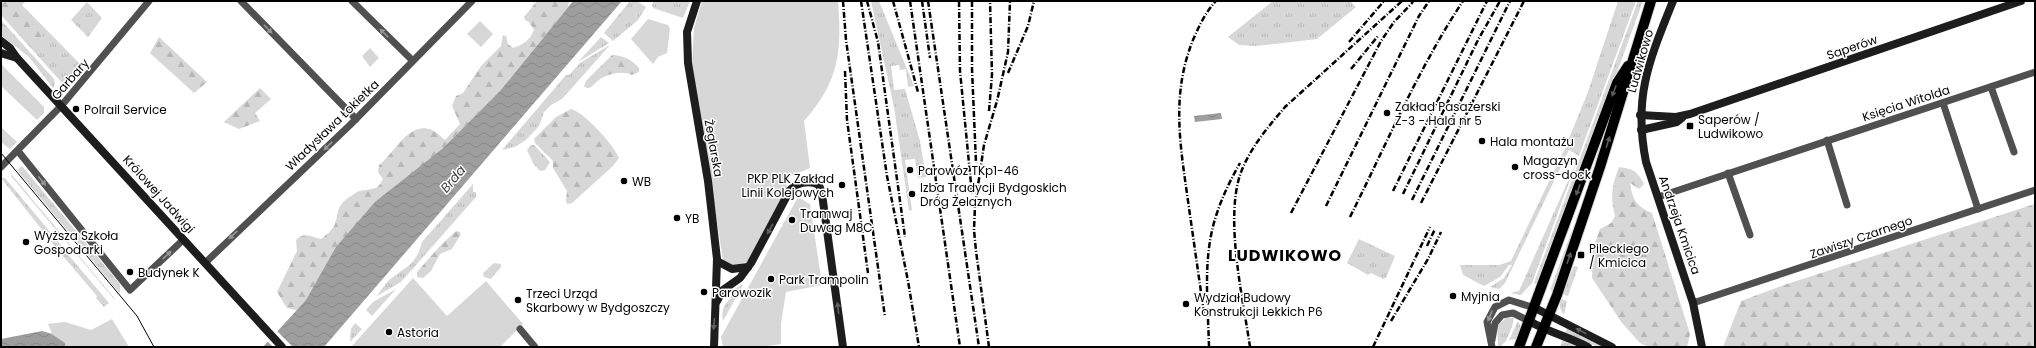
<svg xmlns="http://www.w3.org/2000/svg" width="2036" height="348" viewBox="0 0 2036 348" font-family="Poppins,sans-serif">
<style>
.grass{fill:url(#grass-tufts)}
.forest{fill:url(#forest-firs)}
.green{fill:#d7d7d7}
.water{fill:url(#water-waves)}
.pier{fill:#fff}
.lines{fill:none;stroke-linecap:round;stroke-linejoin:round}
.primary-casing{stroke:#dbdbdb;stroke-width:12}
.street{stroke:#505050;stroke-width:7}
.secondary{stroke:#1d1d1d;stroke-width:8}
.primary{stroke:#000;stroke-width:10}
.tram{stroke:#000;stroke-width:1}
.rail{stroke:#000;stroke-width:2.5;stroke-dasharray:6 2 1 2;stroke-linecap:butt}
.oneway{fill:#969696}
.oneway2{fill:#595959}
.oneway3{fill:#616161}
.poi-dot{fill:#000;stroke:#fff;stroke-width:1.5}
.labels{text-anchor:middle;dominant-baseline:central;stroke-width:3;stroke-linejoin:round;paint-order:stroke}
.street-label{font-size:12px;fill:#000;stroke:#fff}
.poi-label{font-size:12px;fill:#000;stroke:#fff;text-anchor:start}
.water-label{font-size:13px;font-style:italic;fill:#3f3f3f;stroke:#fff}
.district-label{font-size:16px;font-weight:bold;letter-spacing:1px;fill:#000;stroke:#fff}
</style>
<defs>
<pattern id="grass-tufts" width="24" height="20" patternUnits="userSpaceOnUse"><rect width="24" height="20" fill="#d7d7d7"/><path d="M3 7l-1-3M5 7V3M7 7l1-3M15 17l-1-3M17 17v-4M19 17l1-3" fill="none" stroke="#b7b7b7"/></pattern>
<pattern id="forest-firs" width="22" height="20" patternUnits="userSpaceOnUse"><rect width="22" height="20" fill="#d7d7d7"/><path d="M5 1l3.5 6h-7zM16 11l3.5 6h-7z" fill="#b7b7b7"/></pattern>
<pattern id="water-waves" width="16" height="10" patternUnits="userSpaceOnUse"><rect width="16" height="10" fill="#9e9e9e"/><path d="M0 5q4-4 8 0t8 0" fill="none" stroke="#868686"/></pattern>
</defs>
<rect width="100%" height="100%" fill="#fff"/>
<g class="grass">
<polygon points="1,1 26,1 22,5 85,69 76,73 64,85 1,15"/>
<polygon points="630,1 637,1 646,7 638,20 613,41 604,33"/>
<polygon points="654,1 690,1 683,18 653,8 652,5"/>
<polygon points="871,1 879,1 914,86 908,87 906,69 900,70 899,65 891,66 894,90 905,89 920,141 926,177 918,178 915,159 905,160 912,210 909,211 894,107"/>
<polygon points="1273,1 1350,1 1356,7 1317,39 1256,46 1239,45 1228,37"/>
<polygon points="1618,1 1636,1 1532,283 1521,295 1510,293 1519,291 1579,156 1569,150 1505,283 1499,289 1490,287 1504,278 1512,265 1509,265 1500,277 1484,286 1463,275 1460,265 1499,265 1511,261 1565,148 1588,92"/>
<polygon points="1638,1 1643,1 1539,286 1534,283"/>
<polygon points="87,2 102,18 88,37 71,20"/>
<polygon points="1,20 54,79 55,84 53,88 29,57 1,35"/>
<polygon points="601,37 609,43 578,62"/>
<polygon points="610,45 562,99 551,105 544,112 539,126 526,140 515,147 502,150 566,75 569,75 580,63"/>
<polygon points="1614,104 1616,104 1553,291 1550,290 1586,193 1602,138"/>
<polygon points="531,145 534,145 550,162 545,170 540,171 533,163 527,150"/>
<polygon points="22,166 120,284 120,294 17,170"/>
<polygon points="12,175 115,299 114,299 11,176"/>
<polygon points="1,178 5,178 66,251 61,254"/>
<path d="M473,184V192H476V197L401,282L377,296C381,290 387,281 393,277C409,265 416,264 422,242Z"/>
<polygon points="1359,239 1395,256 1386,278 1383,279 1371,273 1368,275 1347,263"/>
<polygon points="66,252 109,303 104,307 96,298 97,296 62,255"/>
<polygon points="494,263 501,264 501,267 491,279 484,277 483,273"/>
<polygon points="1574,266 1578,267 1568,296 1562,294"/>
<path d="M743,284V285L723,321C719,303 733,301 733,290Z"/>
<polygon points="396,289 372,316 366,310 373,302"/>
<polygon points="1560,299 1567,301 1564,315 1560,308"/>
<polygon points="1506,318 1514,318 1512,327 1506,341 1500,347 1498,347 1497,325"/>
<polygon points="1518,321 1521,328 1517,339 1509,340"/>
<polygon points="355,323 362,329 350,342 351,329"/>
<polygon points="1567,328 1603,347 1598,347 1565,333"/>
<polygon points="1563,339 1577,347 1560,347"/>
</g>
<g class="forest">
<path d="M1,1H21C15,14 37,26 43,36L44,42L40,47L33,48L2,13Z"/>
<path d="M537,1H569L568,7L500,91L442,149L299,308L296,310L287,308L277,292L297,251L296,240C305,231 311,237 321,239C326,235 333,230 335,224C338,215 337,208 344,201C348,198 356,192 360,191C371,188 377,192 383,179L378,172L379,165C394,154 409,120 432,130C437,132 441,137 445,140L460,124L452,106L456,96L463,93L481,66L501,46L503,35L506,36L508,44L513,48C523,45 530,40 534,30L529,22L525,20L524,17Z"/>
<polygon points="159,37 207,82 194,93 150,53"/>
<path d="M612,55C623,55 632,60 639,68V72L632,75C624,70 606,74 599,80C594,83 592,89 586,88L584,86L586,81Z"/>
<polygon points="260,88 271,99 255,113 260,121 239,129 224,122"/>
<path d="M571,109C584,112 614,145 619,158L613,166L572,203L567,204L566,201L567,191L553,168V161L535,143L534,139L556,117Z"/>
<path d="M1619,167C1634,169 1637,171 1644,184L1639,189L1630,183C1632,199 1637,207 1652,213L1690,334L1687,347H1649L1640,343L1622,323L1592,278L1593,249L1600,229L1611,223L1615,216C1610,197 1612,185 1619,167Z"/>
<polygon points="2035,204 2035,347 1723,347 1741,301 1787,284"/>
<polygon points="456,231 460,232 461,234 452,249 440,254 431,271 423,278 417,277 417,272 440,246"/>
</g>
<g class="green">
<path d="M702,1H838C842,53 839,81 804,121L810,168L786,178L787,191L748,261C739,267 731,266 723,260L692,64L694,28Z"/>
<polygon points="648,19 668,25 670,29 667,53 658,57 653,64 631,39"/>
<polygon points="480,21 493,34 481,47 467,34"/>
<path d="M1,26C9,28 15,34 14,42H10L1,35Z"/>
<polygon points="370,48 379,58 370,67 362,56"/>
<polygon points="1,64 44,107 44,113 37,120 1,86"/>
<polygon points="1,127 17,142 10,149 1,142"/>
<polygon points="798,197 810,204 822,285 786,292 781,323 781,344 763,347 723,347 721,337"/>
<polygon points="413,278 447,316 486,281 523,324 500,347 351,347"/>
<polygon points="112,319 129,347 65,347 65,343 52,334 48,324 65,322 91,330"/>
</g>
<g class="water">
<polygon points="573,1 622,1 324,347 263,347 306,300 336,247 375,202 442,149 500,91"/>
<polygon points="1221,113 1222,119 1195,122 1194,116"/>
<polygon points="42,331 52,334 65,343 65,347 1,347 1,339"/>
</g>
<polygon class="pier" points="277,331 293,347 273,347 267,341"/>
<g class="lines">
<g class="primary-casing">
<g id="primary">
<polyline points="1519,347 1617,83 1628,66"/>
<polyline points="1536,347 1557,295 1600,167 1651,1"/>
</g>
</g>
<g class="street">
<polyline points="241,1 356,119"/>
<polyline points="352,1 412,60"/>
<polyline points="1991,87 2014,152"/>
<polyline points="1943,103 1978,209"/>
<polyline points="1827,140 1847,205"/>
<polyline points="18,151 130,290 183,240"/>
<polyline points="1,167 62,105 149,1"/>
<polyline points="1728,173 1750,235"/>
<polyline points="1658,197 2035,72"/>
<polyline points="205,263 350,125 472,1"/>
<polyline points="1693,303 2035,190"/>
<polyline points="520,329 535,347"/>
<polyline points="1492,340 1495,323 1502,315 1513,313 1529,321"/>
<polyline points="1492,347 1487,322 1495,307 1509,300 1535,308"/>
</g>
<g class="secondary">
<polyline points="697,1 687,32 688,63 708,181 717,259 714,347"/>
<path d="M1673,1C1649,61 1633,97 1646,162L1693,303L1702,347"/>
<polyline points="1,41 10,48 17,58 282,347"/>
<polyline points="1,53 17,58"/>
<polyline points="1640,115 1676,117 1690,114 2021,1"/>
<polyline points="1641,130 1677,122 1682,118"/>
<polyline points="717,261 732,269 748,267"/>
<path d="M717,301L723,290L740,278L751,263L790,190C798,182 810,180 819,185L822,194L843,347"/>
<polyline points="1535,308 1612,347"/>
<path d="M1529,321C1548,332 1569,337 1588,347"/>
</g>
<use href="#primary" class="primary"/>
<polyline class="tram" points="1,153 137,316 154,347"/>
<g class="rail">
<polyline points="843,1 846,40 885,317"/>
<polyline points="861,1 887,176 908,281 919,347"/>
<polyline points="867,1 878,42 905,237"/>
<polyline points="893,1 918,92"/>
<polyline points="910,1 960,347"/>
<polyline points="922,1 930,58"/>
<polyline points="928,1 979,347"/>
<polyline points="959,1 960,71 972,194"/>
<polyline points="972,1 972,69 976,163"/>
<polyline points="1349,42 1384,1"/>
<polyline points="1351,69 1378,36"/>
<polyline points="845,71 847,120 868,273"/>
<polyline points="1008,73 1028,26 1034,1"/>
<polyline points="989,111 992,75 990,1"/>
<polyline points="1393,191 1487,1"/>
<polyline points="1403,194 1478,40 1500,1"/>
<polyline points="1412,200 1510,1"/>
<polyline points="1421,203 1524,1"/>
<polyline points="1326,206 1419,16 1429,1"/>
<polyline points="1291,213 1381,41 1394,22 1413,2"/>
<path d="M1350,217C1386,145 1418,69 1463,1"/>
<polyline points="1427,246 1435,229"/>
<path d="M1204,313C1199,278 1194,243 1189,208C1181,149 1170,97 1193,40C1199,26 1205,13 1216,1"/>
<polyline points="1391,321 1428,259 1441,232"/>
<polyline points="989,347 976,251 974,230 975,206 984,145 997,101 1008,52 1010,1"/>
<path d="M1209,347C1208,303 1202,256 1217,213C1223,195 1231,179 1240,163"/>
<path d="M1250,347C1243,298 1225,222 1240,175C1249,149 1268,127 1285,107L1402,1"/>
<polyline points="1373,347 1430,227"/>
</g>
</g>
<defs><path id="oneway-solid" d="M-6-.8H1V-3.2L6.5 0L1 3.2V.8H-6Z"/></defs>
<g class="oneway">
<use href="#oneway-solid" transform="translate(268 29) rotate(46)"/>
<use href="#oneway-solid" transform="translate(384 33) rotate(-135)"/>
<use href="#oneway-solid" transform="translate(328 146) rotate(137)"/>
<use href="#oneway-solid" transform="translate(42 181) rotate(51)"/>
<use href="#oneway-solid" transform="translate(233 235) rotate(137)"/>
<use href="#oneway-solid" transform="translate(167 255) rotate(-43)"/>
<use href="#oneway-solid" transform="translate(1490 316) rotate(113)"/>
</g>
<g class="oneway2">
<use href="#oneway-solid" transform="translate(1614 91) rotate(111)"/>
<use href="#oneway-solid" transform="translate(1608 142) rotate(-72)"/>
<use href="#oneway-solid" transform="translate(1578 190) rotate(110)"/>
<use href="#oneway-solid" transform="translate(1569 258) rotate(-71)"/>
</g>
<g class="oneway3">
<use href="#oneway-solid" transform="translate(770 229) rotate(119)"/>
<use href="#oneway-solid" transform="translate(838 308) rotate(-97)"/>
<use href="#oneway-solid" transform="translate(714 324) rotate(95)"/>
<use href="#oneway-solid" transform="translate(1581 331) rotate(-152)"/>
</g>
<g class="poi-dot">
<circle cx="76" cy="109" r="4"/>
<circle cx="1387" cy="113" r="4"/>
<rect x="1686" y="122" width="8" height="8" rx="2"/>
<circle cx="1482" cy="141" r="4"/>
<circle cx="1515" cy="167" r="4"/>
<circle cx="910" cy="170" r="4"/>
<circle cx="624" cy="181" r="4"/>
<circle cx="842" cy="185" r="4"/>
<circle cx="912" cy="194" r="4"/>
<circle cx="677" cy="218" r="4"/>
<circle cx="792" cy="220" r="4"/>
<circle cx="26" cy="242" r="4"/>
<rect x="1577" y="251" width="8" height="8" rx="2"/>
<circle cx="130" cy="272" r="4"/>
<circle cx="771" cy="279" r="4"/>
<circle cx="704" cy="292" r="4"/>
<circle cx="1453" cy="296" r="4"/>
<circle cx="518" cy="300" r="4"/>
<circle cx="1186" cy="304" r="4"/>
<circle cx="389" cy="332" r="4"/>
</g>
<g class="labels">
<g class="street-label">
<text transform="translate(1852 47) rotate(-19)">Saperów</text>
<text transform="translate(1640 61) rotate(-74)">Ludwikowo</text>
<text transform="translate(70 79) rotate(-49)">Garbary</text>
<text transform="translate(1906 103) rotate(-18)">Księcia Witolda</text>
<text transform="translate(332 125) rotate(-44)">Władysława Łokietka</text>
<text transform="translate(714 148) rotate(80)">Żeglarska</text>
<text transform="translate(159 194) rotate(48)">Królowej Jadwigi</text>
<text transform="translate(1680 225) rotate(71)">Andrzeja Kmicica</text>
<text transform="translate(1861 237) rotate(-19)">Zawiszy Czarnego</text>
</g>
<g class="poi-label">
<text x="1395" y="106">Zakład Pasażerski<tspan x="1395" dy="14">Z-3 - Hala nr 5</tspan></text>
<text x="84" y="109">Polrail Service</text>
<text x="1698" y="119">Saperów /<tspan x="1698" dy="14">Ludwikowo</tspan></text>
<text x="1490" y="141">Hala montażu</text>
<text x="1523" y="160">Magazyn<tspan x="1523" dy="14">cross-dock</tspan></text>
<text x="918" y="170">Parowóz TKp1-46</text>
<text x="834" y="178" text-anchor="end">PKP PLK Zakład<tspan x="834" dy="14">Linii Kolejowych</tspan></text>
<text x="632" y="181">WB</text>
<text x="920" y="187">Izba Tradycji Bydgoskich<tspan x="920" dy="14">Dróg Żelaznych</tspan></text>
<text x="800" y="213">Tramwaj<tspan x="800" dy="14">Duwag M8C</tspan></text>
<text x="685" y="218">YB</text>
<text x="34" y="235">Wyższa Szkoła<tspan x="34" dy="14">Gospodarki</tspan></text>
<text x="1589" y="248">Pileckiego<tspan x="1589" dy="14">/ Kmicica</tspan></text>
<text x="138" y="272">Budynek K</text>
<text x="779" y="279">Park Trampolin</text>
<text x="712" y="292">Parowozik</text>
<text x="526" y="293">Trzeci Urząd<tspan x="526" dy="14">Skarbowy w Bydgoszczy</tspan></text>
<text x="1461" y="296">Myjnia</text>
<text x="1194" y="297">Wydział Budowy<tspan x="1194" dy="14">Konstrukcji Lekkich P6</tspan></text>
<text x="397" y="332">Astoria</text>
</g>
<g class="water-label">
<text transform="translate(453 179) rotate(-49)">Brda</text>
</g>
<g class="district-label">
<text x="1285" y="255">LUDWIKOWO</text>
</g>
</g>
<rect width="2036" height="348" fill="none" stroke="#000000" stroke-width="4"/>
</svg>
